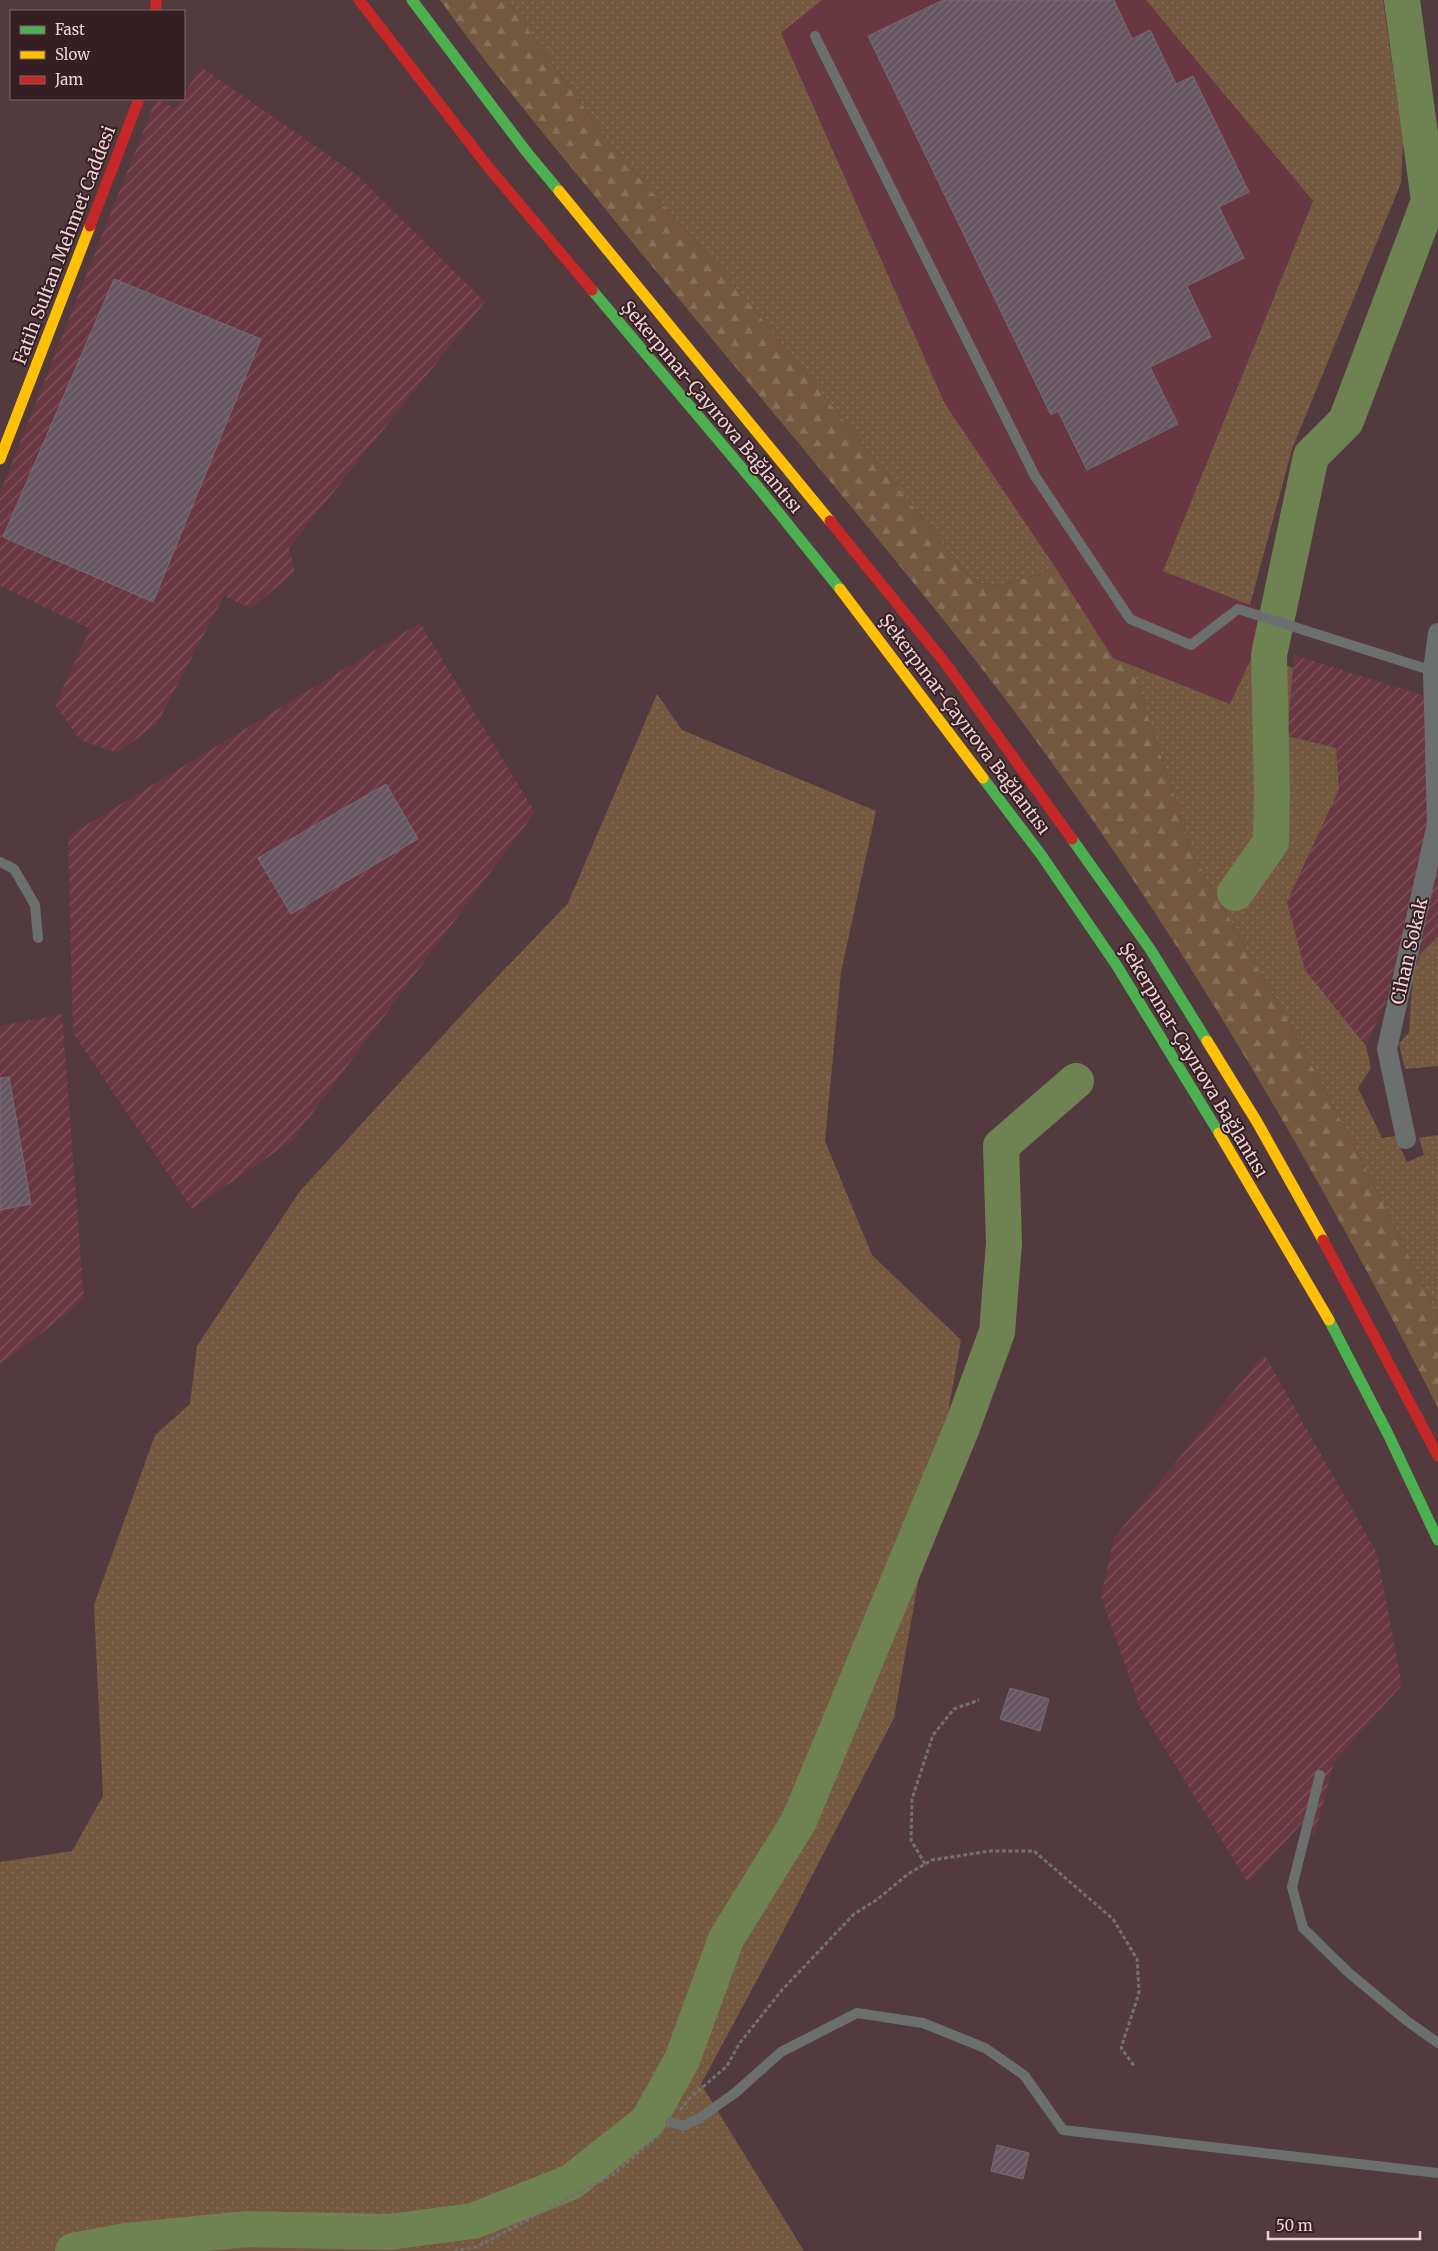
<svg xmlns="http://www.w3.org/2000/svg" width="1438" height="2251" viewBox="0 0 1438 2251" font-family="Merriweather,serif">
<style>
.built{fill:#693742}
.industrial{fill:url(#industrial-furrows)}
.grass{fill:url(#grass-dots)}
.forest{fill:url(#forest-firs)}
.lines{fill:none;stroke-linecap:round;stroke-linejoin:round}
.river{stroke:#6f8252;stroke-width:36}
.building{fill:url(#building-hatch);stroke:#786a74}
.path{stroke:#747072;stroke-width:3;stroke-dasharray:4 2.5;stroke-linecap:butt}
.lane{stroke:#6b706f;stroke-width:10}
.street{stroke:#6b706f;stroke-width:20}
.fast{stroke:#4caf50;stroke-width:11}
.slow{stroke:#ffc107;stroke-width:11}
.jam{stroke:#c62828;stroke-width:11}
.labels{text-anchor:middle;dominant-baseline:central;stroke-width:4;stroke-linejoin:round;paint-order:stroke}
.street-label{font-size:18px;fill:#efd1d6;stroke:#351f23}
</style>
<defs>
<pattern id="industrial-furrows" width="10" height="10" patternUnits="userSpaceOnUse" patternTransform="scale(1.25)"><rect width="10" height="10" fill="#693742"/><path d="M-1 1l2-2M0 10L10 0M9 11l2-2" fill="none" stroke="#7f535d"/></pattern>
<pattern id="grass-dots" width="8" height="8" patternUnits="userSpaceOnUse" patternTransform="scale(1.25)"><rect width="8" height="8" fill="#745840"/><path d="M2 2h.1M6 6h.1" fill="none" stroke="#886f5b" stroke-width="1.8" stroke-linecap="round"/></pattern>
<pattern id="forest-firs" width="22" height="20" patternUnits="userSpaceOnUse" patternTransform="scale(1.25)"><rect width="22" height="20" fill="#745840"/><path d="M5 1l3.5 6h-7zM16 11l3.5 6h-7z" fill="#886f5b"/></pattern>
<pattern id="building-hatch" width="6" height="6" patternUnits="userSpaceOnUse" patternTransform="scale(1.25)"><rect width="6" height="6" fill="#655661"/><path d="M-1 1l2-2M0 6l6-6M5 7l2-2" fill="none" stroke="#7b6d77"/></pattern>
</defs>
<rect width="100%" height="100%" fill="#523a3f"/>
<polygon class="built" points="822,0 1146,0 1313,201 1164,570 1272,614 1231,704 1113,658 945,404 781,32"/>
<g class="industrial">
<polygon points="201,67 357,175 485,302 289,548 295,572 251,608 224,596 157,724 117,753 80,740 55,705 90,629 0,586 0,493 156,99 175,108 181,99 184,99 184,94"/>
<polygon points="420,623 535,812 292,1141 192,1209 73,1033 68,836"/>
<polygon points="1294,655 1438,700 1438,937 1394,983 1366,1046 1305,970 1287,902 1339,789 1336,748 1287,736"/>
<polygon points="62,1014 84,1300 0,1365 0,1026"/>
<polygon points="1264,1354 1377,1553 1402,1685 1334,1763 1314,1836 1303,1822 1248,1883 1140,1708 1101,1596 1114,1538"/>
</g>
<g class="grass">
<polygon points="507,0 822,0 781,33 945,404 1055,567 1040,574 996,586 973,581 745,298 610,144"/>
<polygon points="1146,0 1383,0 1403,141 1401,183 1292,449 1250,605 1163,571 1313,201"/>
<polygon points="1254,653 1293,668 1287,736 1336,748 1339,789 1287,902 1305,970 1366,1046 1371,1068 1358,1088 1382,1138 1395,1136 1407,1162 1424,1155 1419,1138 1438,1135 1438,1315 1355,1147 1285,1015 1194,857 1131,665 1230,704"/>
<polygon points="657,694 682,730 876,811 841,972 825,1141 872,1255 961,1340 894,1718 777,1943 701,2084 804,2251 0,2251 0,1862 72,1851 103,1796 94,1605 155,1435 190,1404 197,1346 300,1191 479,996 568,903"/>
<polygon points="1438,937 1438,1066 1405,1069 1399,1044 1409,1032 1413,972 1420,956"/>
</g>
<path class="forest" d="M440,0H507L610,144L745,298L973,581L996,586L1040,574L1055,567L1113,658L1131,665L1194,857L1285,1015L1355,1147L1438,1315V1408C1300,1135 1141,868 950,628C836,486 717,347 602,205C547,138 491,71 440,0Z"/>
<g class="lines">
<g class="river">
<polyline points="1235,893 1271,842 1272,792 1269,655 1311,456 1346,421 1429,201 1402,0"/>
<polyline points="73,2251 126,2241 247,2229 389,2232 473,2221 571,2182 648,2121 682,2060 726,1939 799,1821 961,1430 997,1332 1004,1243 1001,1146 1076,1081"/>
</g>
</g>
<g class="building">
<polygon points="943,0 1114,0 1132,39 1150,30 1176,84 1193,76 1249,192 1219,207 1244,258 1187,286 1211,337 1150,367 1178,424 1087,470 1058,411 1051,415 868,36"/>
<polygon points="114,279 261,339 153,602 3,537"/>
<polygon points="386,784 418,839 291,914 258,858"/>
<polygon points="9,1077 31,1204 0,1210 0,1078"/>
<polygon points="1010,1688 1049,1699 1040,1731 1000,1719"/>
<polygon points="997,2145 1029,2153 1023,2179 991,2171"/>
</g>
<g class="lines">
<g class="path">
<polyline points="925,1864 911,1840 912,1799 933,1735 954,1709 979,1700"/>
<polyline points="680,2110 689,2099 727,2066 739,2044 782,1990 854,1914 878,1899 908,1874 932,1860 990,1851 1034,1851 1113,1919 1137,1959 1139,1993 1121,2048 1135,2067"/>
<polyline points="454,2251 476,2247 614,2174 662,2132"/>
</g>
<g class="lane">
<polyline points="815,36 1035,476 1130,619 1191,645 1238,609 1433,671"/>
<polyline points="0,862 14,869 35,905 38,938"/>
<polyline points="1320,1775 1292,1887 1303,1928 1349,1973 1407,2021 1438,2043"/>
<polyline points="670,2122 684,2126 701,2117 735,2093 781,2052 857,2013 923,2023 985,2048 1024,2075 1063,2130 1438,2173"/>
</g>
<g class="street">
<polyline points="1438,633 1433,671 1438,674"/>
<polyline points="1406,1139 1387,1049 1437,824 1433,671"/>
</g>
<g class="fast">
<polyline points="412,0 525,150 559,191"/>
<polyline points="592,290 762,492 840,589"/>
<polyline points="983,778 1042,856 1117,966 1219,1133"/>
<polyline points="1072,839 1150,949 1207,1041"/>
<polyline points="1329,1320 1388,1434 1438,1540"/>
</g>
<g class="slow">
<polyline points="559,191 830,521"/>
<polyline points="0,459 90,226"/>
<polyline points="840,589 983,778"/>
<polyline points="1207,1041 1257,1122 1323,1240"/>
<polyline points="1219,1133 1329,1320"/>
</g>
<g class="jam">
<polyline points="156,0 156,11"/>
<polyline points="359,0 489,168 592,290"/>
<polyline points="90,226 139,99"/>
<polyline points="830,521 946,664 1072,839"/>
<polyline points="1323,1240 1438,1456"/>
</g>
</g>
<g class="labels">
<g class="street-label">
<text transform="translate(64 245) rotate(-69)">Fatih Sultan Mehmet Caddesi</text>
<text transform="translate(712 407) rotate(50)">Şekerpınar-Çayırova Bağlantısı</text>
<text transform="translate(965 724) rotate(53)">Şekerpınar-Çayırova Bağlantısı</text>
<text transform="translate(1409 951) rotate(-77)">Cihan Sokak</text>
<text transform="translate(1194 1060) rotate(59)">Şekerpınar-Çayırova Bağlantısı</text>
</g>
</g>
<rect x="10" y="10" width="175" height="90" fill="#351f23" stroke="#7f666b"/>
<rect x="20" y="26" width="25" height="8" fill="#4caf50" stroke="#7f666b"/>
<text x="55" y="35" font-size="15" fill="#efd1d6">Fast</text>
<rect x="20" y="51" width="25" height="8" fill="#ffc107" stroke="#7f666b"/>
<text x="55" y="60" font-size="15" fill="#efd1d6">Slow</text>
<rect x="20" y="76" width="25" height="8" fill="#c62828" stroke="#7f666b"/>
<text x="55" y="85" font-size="15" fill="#efd1d6">Jam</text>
<path d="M1268 2231v8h152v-8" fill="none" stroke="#efd1d6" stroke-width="2.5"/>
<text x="1276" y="2231" font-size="15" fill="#efd1d6" stroke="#351f23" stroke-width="4" paint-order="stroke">50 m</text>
</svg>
